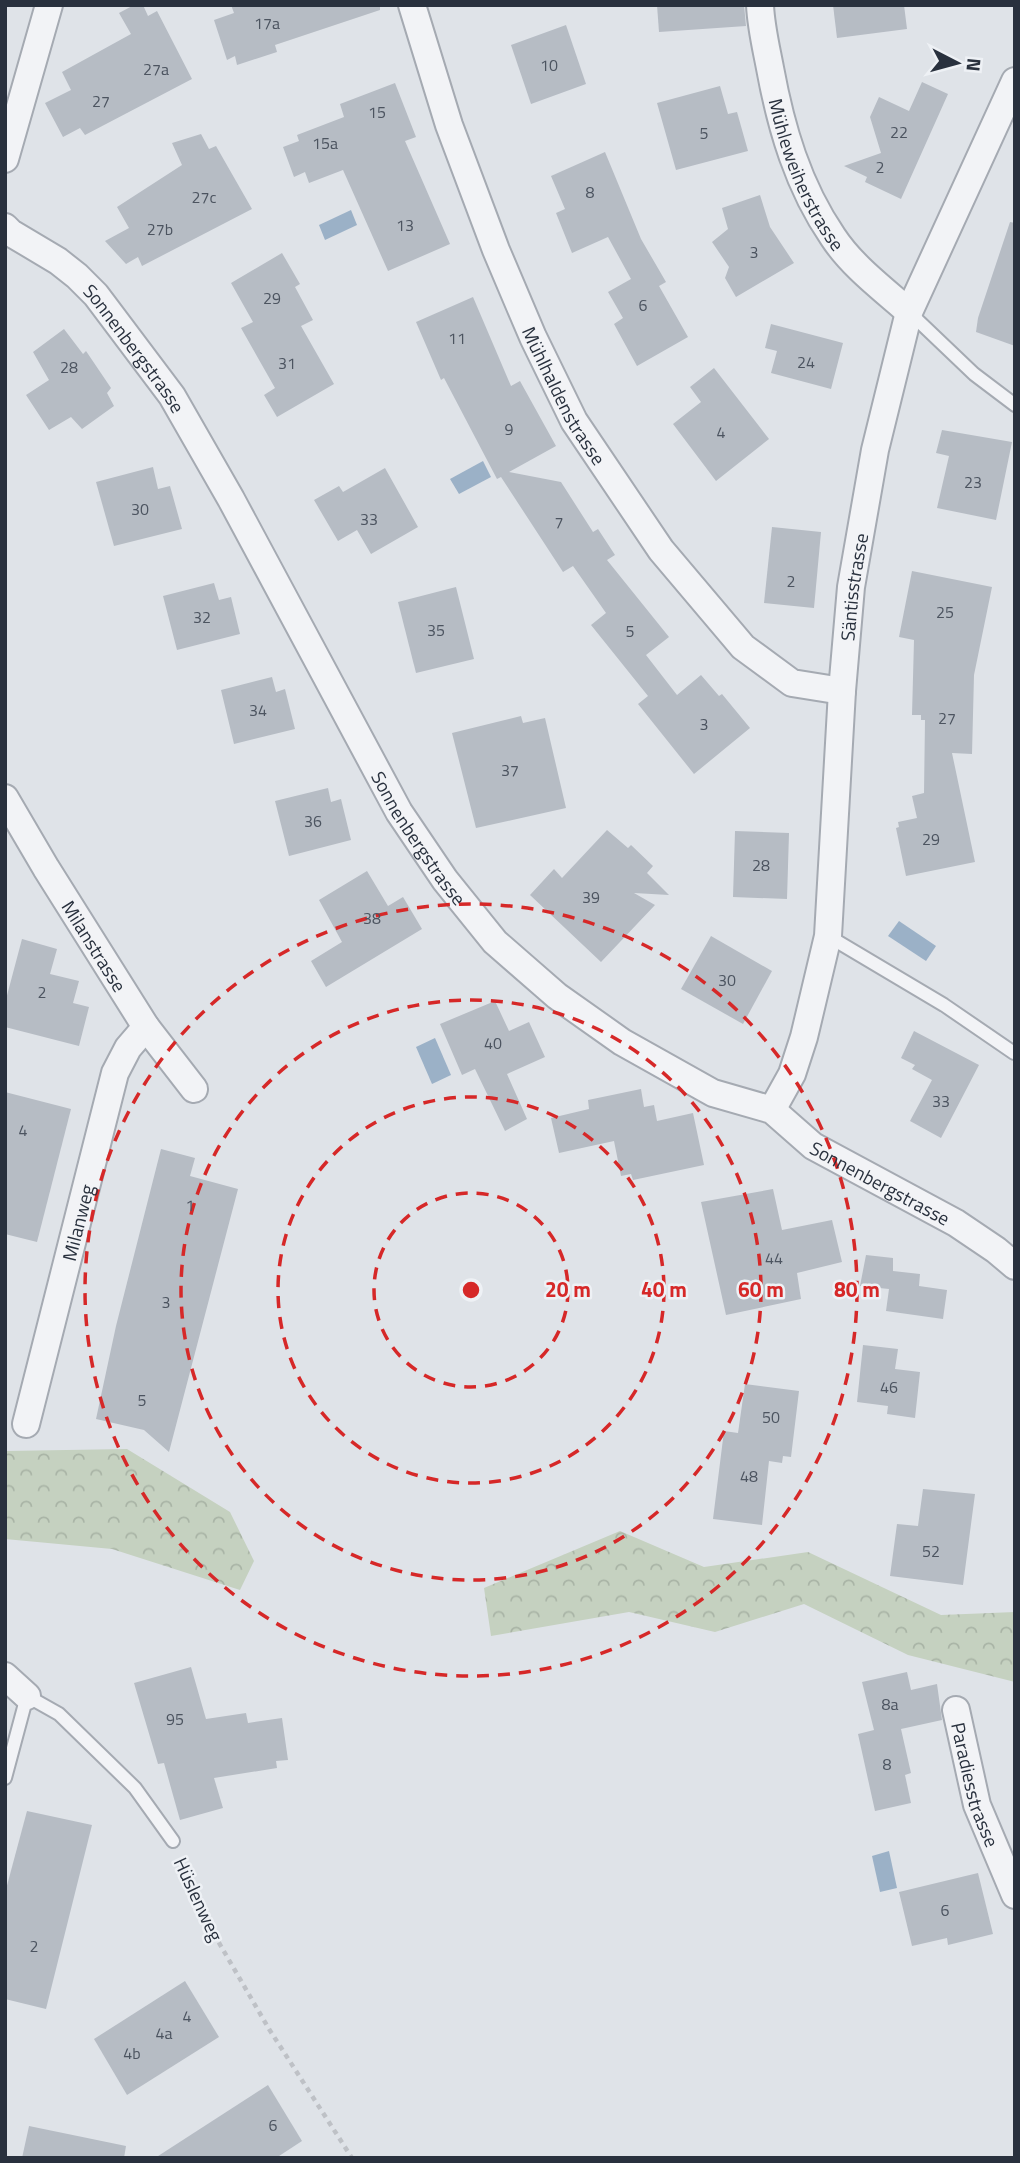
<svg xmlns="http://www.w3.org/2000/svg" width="1020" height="2163" viewBox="0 0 1020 2163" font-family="'Titillium Web',sans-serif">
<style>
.forest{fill:url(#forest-crowns)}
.water{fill:#9bb1c7}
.building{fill:#b6bcc4}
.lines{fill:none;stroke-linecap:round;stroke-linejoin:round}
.lane-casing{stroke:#a5aab2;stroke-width:16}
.street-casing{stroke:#a5aab2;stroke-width:30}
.path{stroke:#bec1c6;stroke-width:4.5;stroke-dasharray:5 5;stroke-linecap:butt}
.lane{stroke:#f2f3f6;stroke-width:12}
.street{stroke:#f2f3f6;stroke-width:26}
.ring{fill:none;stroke:#d62828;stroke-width:3.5;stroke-dasharray:12 9}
.labels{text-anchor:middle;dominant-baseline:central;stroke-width:5;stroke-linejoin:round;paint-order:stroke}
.number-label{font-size:16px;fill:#4c5460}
.street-label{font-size:19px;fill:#29313e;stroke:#eef1f5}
.centre{fill:#d62828;stroke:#eef1f5;stroke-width:3.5}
.ring-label{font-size:21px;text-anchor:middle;font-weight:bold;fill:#d62828;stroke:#eef1f5;stroke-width:5;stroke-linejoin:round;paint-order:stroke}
</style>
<defs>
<pattern id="forest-crowns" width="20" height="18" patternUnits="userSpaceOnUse" patternTransform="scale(1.75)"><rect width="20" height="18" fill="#c5d1c0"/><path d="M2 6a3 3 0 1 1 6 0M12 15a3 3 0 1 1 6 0" fill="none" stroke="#a9b4a6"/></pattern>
</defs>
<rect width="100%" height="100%" fill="#dfe3e8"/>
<g class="forest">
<polygon points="127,1449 230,1512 254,1561 240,1590 112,1549 5,1539 5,1451"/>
<polygon points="620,1531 704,1567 808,1552 941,1615 1015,1612 1015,1682 908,1655 804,1604 715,1632 629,1612 491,1636 484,1588"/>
</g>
<g class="water">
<polygon points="351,210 357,225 325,240 319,225"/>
<polygon points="483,461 491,477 459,494 450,479"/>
<polygon points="899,921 936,946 926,961 888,936"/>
<polygon points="435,1038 451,1075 432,1084 416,1047"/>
<polygon points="889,1851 897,1888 880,1892 872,1856"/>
</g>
<g class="building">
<polygon points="134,5 143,5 148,16 157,11 192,79 85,135 80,128 63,137 45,103 71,90 62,72 131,34 119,13"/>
<polygon points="231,5 380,5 380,10 275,45 277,52 237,65 235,56 227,60 214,20 234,13"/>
<polygon points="657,5 744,5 746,26 659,32"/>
<polygon points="833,5 904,5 907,29 837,38"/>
<polygon points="566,25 586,84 531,104 511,45"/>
<polygon points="922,82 948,94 901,199 865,182 867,177 844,166 881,153 870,117 879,97 909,111"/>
<polygon points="395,83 416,137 405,141 450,244 388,271 343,170 309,183 305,172 294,177 283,147 299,141 297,135 344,117 340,104"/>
<polygon points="720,86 728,114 737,112 748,151 676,170 657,103"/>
<polygon points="201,134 209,149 216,146 252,209 142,266 138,257 126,264 105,241 129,228 117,207 182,165 172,143"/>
<polygon points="605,152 641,239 666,282 659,286 688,337 637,366 614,324 623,318 608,292 631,279 608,237 572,253 556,213 565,209 551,176"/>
<polygon points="760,195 770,227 794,263 736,297 725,278 729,267 712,242 728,229 722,208"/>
<polygon points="1010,222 1015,223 1015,346 976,332 978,318"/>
<polygon points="282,253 300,284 295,287 313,320 301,326 334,384 277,417 264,395 275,388 241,328 253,322 231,283"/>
<polygon points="473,297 511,386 520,381 556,446 509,472 561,482 593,532 598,529 615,555 607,560 669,637 646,655 677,695 701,675 719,696 722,694 750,728 694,774 638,704 648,696 591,625 606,613 573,566 563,572 501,477 497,479 444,378 441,380 416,322"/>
<polygon points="771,324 843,343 831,389 771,373 777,351 765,348"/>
<polygon points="64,329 83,354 86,351 111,388 107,393 114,406 82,429 71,417 49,430 26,395 49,380 33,352"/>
<polygon points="714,368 769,439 716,481 673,424 701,402 690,387"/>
<polygon points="942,430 1012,442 996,520 937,508 949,456 936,453"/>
<polygon points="153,467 158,489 170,486 182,529 114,546 96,482"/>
<polygon points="385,468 418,527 371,554 357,530 338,541 314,500 339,486 343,492"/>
<polygon points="772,527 821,532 814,608 764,603"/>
<polygon points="912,571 992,587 974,675 972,754 952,753 975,862 906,876 896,828 899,827 898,822 917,818 912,796 924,793 925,720 921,720 921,715 912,715 914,640 899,637"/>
<polygon points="214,583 219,600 231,597 240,634 177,650 163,596"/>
<polygon points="456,587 474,659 416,673 398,602"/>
<polygon points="272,677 276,692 285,689 295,729 234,744 221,690"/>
<polygon points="521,716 523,723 545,718 566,808 476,828 452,733"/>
<polygon points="328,788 331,802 341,799 351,840 289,856 275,801"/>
<polygon points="607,830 628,848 631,845 653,866 647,873 669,895 634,893 655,905 601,962 530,895 554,869 562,878"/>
<polygon points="735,831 789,833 787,899 733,897"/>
<polygon points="367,871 388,906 403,897 422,929 326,987 311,961 342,942 319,900"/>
<polygon points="711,936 772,971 743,1024 681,989"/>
<polygon points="22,939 57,949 50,974 79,981 73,1003 89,1007 79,1046 5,1027 5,1003"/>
<polygon points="495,1001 509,1031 529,1022 545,1057 507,1074 527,1119 505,1131 475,1069 462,1075 440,1024"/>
<polygon points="914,1031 979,1065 941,1138 910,1121 932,1080 912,1069 915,1065 901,1058"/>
<polygon points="641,1089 644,1107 654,1105 657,1121 693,1113 704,1165 633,1180 631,1174 621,1176 614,1141 559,1153 551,1118 589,1109 588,1100"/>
<polygon points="5,1092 71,1109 37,1242 5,1234"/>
<polygon points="161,1149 195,1158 190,1176 238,1189 169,1452 144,1430 96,1419 116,1326"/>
<polygon points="773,1189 782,1230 832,1220 842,1262 797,1273 801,1299 726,1315 701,1202"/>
<polygon points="866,1255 893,1258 893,1271 920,1274 919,1286 947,1290 943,1319 886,1311 889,1289 860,1286"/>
<polygon points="863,1345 898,1349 895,1369 920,1372 915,1418 887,1414 888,1406 857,1402"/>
<polygon points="745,1384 799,1391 791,1457 783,1456 782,1463 769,1461 762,1525 713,1519 724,1431 738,1433"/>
<polygon points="923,1489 975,1494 963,1585 890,1576 897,1524 918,1526"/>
<polygon points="191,1667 206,1719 246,1713 248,1723 282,1718 288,1760 276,1761 277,1768 214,1778 223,1808 180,1820 164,1763 158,1764 134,1683"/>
<polygon points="907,1672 911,1690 937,1684 942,1720 901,1729 911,1773 905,1775 911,1803 875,1811 858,1734 874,1730 862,1682"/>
<polygon points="27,1811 92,1825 46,2009 5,1999 5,1893"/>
<polygon points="978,1873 993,1934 948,1945 947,1938 912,1946 899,1892"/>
<polygon points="185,1981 219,2037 127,2095 94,2039"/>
<polygon points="268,2085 302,2141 276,2158 155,2158"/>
<polygon points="29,2126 126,2146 124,2158 22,2158"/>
</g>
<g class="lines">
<g class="lane-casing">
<g id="lane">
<polyline points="909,312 974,374 1015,405"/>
<polyline points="828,936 944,1005 1014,1053"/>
<polyline points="5,1778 27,1696 59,1714 135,1788 173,1841"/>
</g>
</g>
<g class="street-casing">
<g id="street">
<path id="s1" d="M412,5L449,125L496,250L533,337L574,421L661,550L743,647L792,683L842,691"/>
<path id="s2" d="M760,5C761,27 766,47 770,68C781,128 798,186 833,237C852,266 883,289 909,312"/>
<polyline points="5,159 49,5"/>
<path id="s3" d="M5,227L11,233L58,261L77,276L96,295L172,396L231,499L399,812L445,880L495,942L557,996L622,1042L713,1093L772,1110L813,1146L956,1223L996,1250L1015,1266"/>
<path id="s4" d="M5,798L46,868L146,1027L194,1089"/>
<path id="s5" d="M772,1110L792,1074L804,1037L828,936L842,691L851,587L875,450L909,312L1015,81"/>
<path id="s6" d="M26,1424L115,1073L128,1048L146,1027"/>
<polyline points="5,1676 27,1696"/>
<path id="s7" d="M956,1710L977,1805L1015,1895"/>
</g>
</g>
<polyline class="path" points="181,1861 204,1917 269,2029 352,2158"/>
<use href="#lane" class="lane"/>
<use href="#street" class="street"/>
</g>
<g class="ring">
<circle cx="471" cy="1290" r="97"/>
<circle cx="471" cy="1290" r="193"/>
<circle cx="471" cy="1290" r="290"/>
<circle cx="471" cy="1290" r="386"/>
</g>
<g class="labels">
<g class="number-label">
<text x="267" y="23">17a</text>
<text x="549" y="65">10</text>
<text x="156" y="69">27a</text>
<text x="101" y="101">27</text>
<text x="377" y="112">15</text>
<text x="899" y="132">22</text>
<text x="704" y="133">5</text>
<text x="325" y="143">15a</text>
<text x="880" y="167">2</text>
<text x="590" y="192">8</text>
<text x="204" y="197">27c</text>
<text x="405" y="225">13</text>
<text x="160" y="229">27b</text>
<text x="754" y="252">3</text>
<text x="272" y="298">29</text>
<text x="643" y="305">6</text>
<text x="457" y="338">11</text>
<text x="806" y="362">24</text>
<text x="287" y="363">31</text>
<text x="69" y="367">28</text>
<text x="509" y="429">9</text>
<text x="721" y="432">4</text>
<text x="973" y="482">23</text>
<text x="140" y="509">30</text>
<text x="369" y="519">33</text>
<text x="559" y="522">7</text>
<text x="791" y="581">2</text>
<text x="945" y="612">25</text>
<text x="202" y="617">32</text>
<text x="436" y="630">35</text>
<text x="630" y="631">5</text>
<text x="258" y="710">34</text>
<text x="947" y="718">27</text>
<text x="704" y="724">3</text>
<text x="510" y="770">37</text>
<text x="313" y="821">36</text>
<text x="931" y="839">29</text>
<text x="761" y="865">28</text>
<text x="591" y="897">39</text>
<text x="372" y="918">38</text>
<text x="727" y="980">30</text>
<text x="42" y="992">2</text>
<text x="493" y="1043">40</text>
<text x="941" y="1101">33</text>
<text x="23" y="1130">4</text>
<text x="190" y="1205">1</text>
<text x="774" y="1258">44</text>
<text x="166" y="1302">3</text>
<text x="889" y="1387">46</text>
<text x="142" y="1400">5</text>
<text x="771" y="1417">50</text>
<text x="749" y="1476">48</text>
<text x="931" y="1551">52</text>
<text x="890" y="1704">8a</text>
<text x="175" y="1719">95</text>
<text x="887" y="1764">8</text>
<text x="945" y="1910">6</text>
<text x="34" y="1946">2</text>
<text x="187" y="2016">4</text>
<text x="164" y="2033">4a</text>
<text x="132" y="2053">4b</text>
<text x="273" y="2125">6</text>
</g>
<g class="street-label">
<text stroke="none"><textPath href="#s2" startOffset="177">Mühleweiherstrasse</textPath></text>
<text stroke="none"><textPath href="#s3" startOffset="180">Sonnenbergstrasse</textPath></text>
<text stroke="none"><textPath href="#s1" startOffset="420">Mühlhaldenstrasse</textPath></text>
<text stroke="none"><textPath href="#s5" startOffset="534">Säntisstrasse</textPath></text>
<text stroke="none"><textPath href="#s3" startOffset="747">Sonnenbergstrasse</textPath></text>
<text stroke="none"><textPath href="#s4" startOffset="173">Milanstrasse</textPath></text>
<text stroke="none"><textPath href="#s3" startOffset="1335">Sonnenbergstrasse</textPath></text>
<text stroke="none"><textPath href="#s6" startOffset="208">Milanweg</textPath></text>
<text stroke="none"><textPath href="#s7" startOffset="77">Paradiesstrasse</textPath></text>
<text transform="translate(199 1899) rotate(65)">Hüslenweg</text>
</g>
</g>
<circle cx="471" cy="1290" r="10" class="centre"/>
<g class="ring-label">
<text x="568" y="1297">20 m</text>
<text x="664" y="1297">40 m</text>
<text x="761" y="1297">60 m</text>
<text x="857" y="1297">80 m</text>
</g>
<rect width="1020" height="2163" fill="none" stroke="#29313e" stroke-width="14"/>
<g transform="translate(957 63) rotate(96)" stroke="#eef1f5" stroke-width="5" paint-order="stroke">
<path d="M0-5L12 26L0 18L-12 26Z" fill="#29313e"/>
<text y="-10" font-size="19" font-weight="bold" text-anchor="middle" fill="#29313e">N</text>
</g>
</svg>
